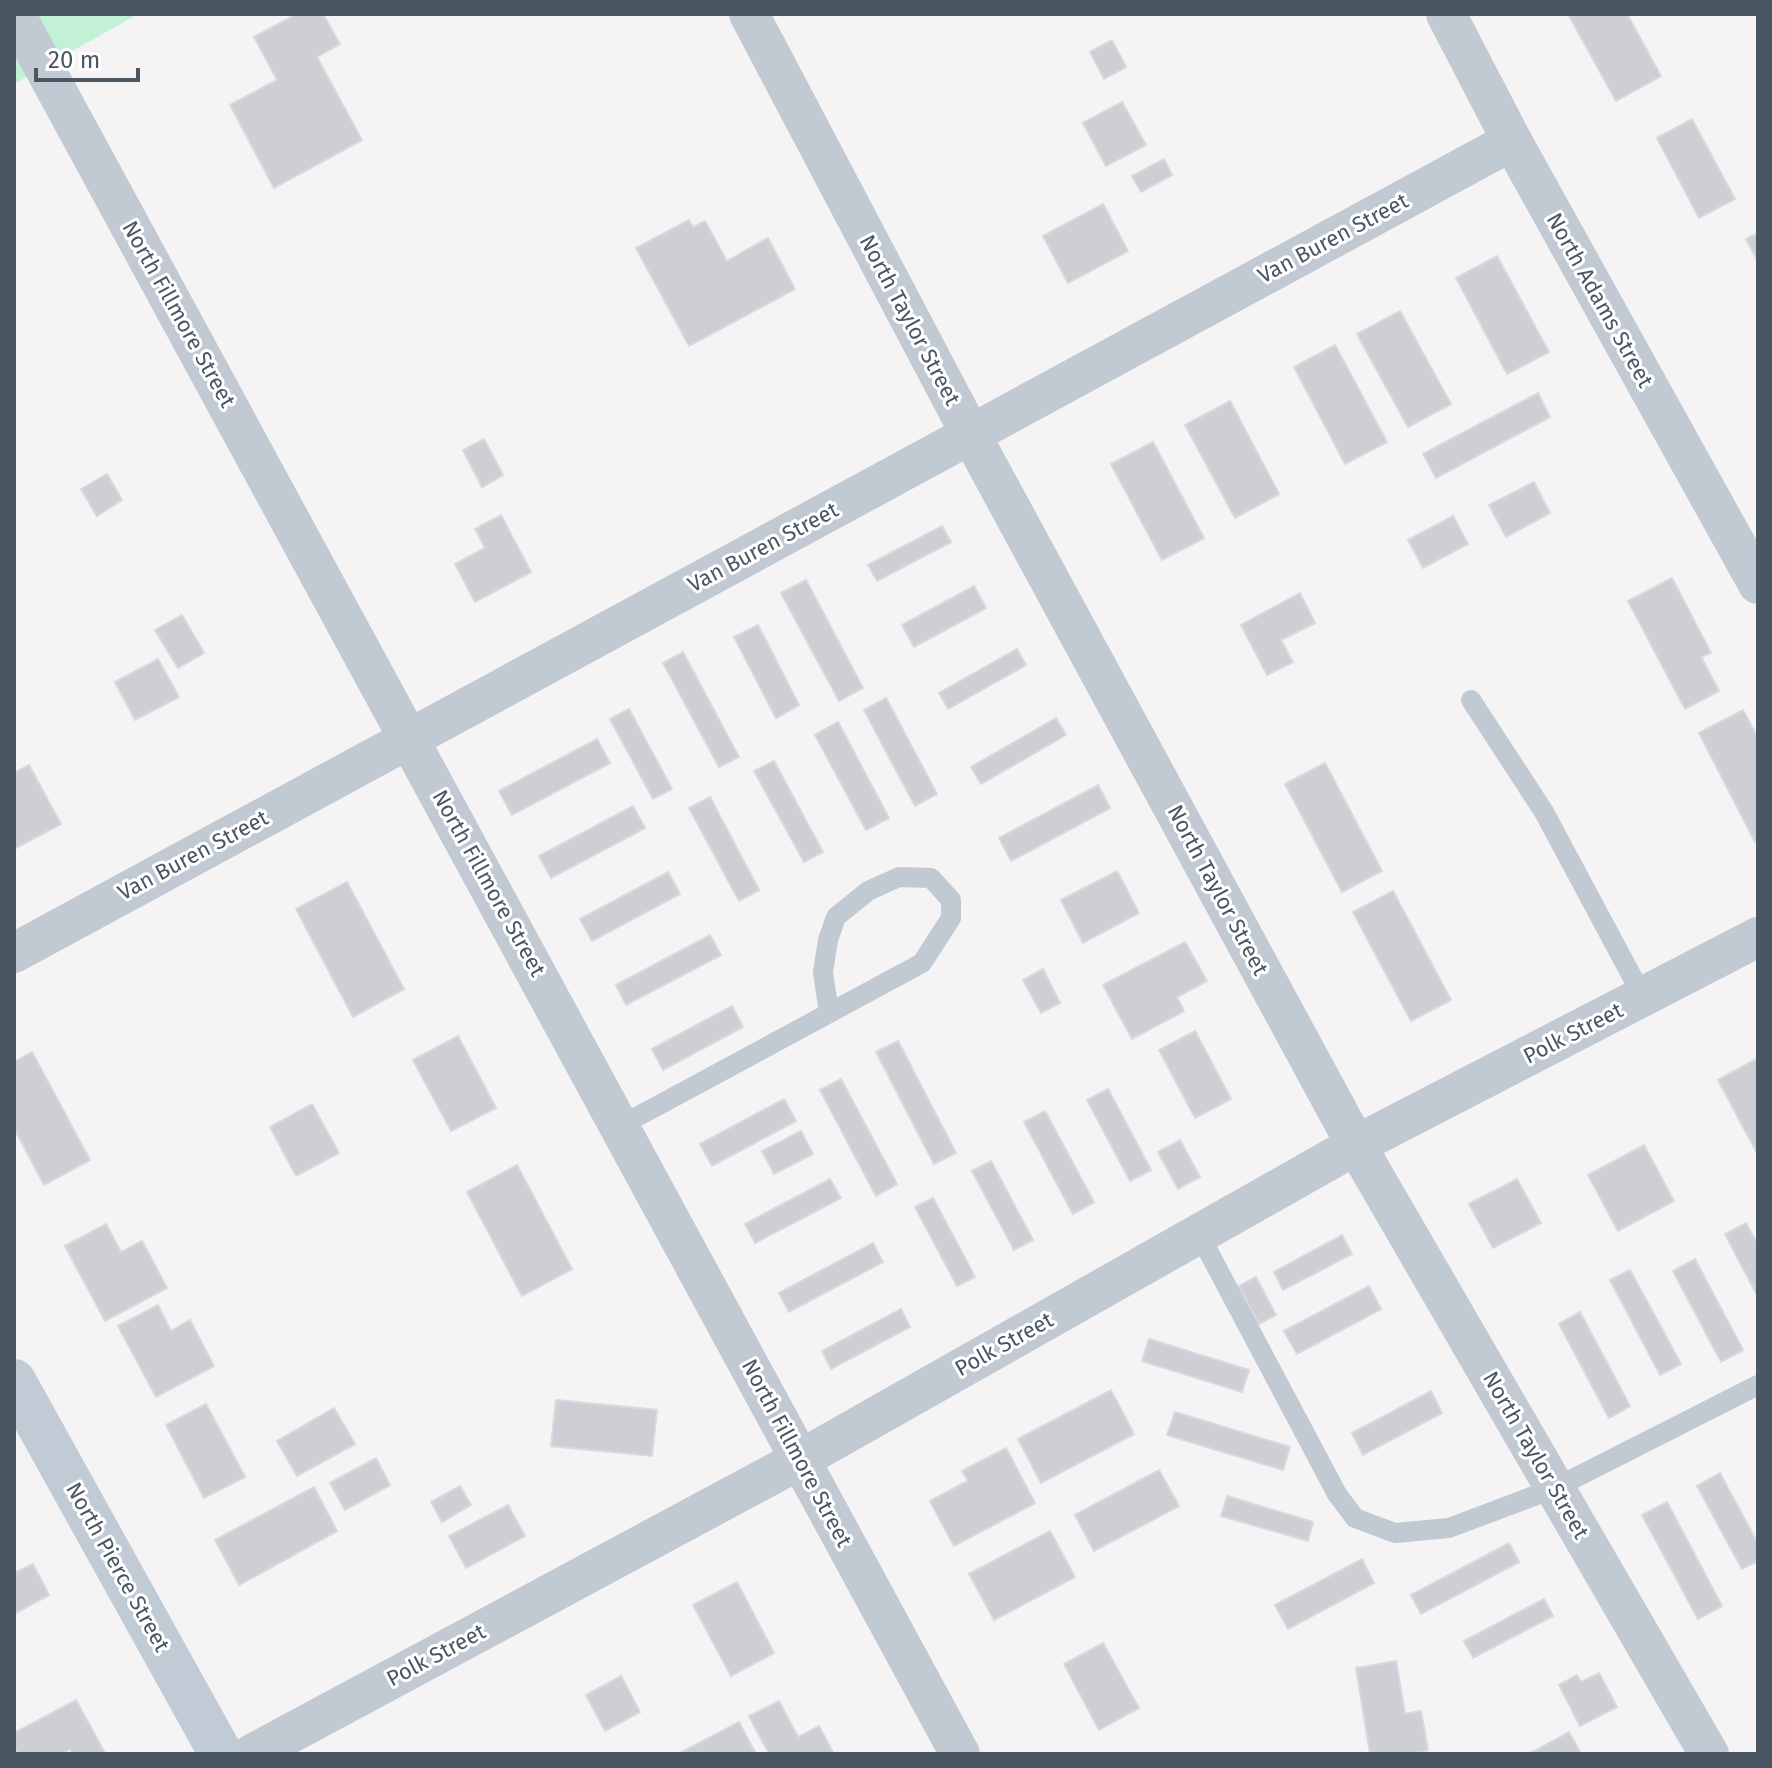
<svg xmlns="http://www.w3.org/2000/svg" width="1772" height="1768" viewBox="0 0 1772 1768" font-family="'Fira Sans',sans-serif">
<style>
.green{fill:#c3f1d5}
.building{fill:#cdcfd5;stroke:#d7d9de;stroke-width:2}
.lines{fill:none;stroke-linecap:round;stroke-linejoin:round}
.lane{stroke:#c1cad2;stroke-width:20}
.street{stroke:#c1cad2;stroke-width:40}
.secondary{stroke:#c1cbd6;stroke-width:44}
.labels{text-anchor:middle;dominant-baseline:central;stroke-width:6;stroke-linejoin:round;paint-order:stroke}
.street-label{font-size:22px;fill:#4a5661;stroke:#fff}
</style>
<rect width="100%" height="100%" fill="#f5f3f3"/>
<polygon class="green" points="14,14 138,14 14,84"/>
<g class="building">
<polygon points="297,14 323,14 340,44 317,57 362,140 274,188 230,105 277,80 254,37"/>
<polygon points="1568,14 1627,14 1661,76 1616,101"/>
<polygon points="1112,40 1126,67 1104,79 1090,52"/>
<polygon points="1122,102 1146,145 1106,166 1083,123"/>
<polygon points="1692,119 1735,199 1699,218 1657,138"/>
<polygon points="1164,159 1172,175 1141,192 1132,176"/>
<polygon points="1103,204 1128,251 1068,283 1043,236"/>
<polygon points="689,220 693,227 705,221 727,261 768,238 795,289 689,346 636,248"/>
<polygon points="1758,233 1758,262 1746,239"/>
<polygon points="1497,256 1549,352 1507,374 1456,278"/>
<polygon points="1400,311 1451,404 1408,427 1357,334"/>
<polygon points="1335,345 1387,442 1345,464 1294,367"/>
<polygon points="1538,393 1550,417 1436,478 1423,454"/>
<polygon points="1230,401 1279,494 1235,518 1185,425"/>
<polygon points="484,439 503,475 482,487 463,450"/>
<polygon points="1153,442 1204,538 1162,560 1111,464"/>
<polygon points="107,474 122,500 97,516 81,489"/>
<polygon points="1534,482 1550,513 1506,537 1489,505"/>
<polygon points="501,515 531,572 475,602 455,564 485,548 475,529"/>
<polygon points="1453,516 1468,544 1423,568 1408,540"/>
<polygon points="942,526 951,542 877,581 868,565"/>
<polygon points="1672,578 1711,653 1701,657 1719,691 1685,709 1628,601"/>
<polygon points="806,580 863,688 839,701 781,593"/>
<polygon points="974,586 986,608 914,647 902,625"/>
<polygon points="1300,593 1315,623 1281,640 1293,662 1267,675 1241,625"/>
<polygon points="182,615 204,653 178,668 155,630"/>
<polygon points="758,625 799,705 776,718 734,637"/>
<polygon points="1017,649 1026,665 948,709 939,693"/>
<polygon points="683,652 739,757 719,767 663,663"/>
<polygon points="158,659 179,697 135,720 115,682"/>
<polygon points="886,698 937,794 915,806 864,710"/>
<polygon points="629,709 672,789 653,799 610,719"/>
<polygon points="1743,710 1758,738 1758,841 1755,842 1699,733"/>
<polygon points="1056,718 1066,735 981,784 971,767"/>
<polygon points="838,722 889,818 866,830 815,735"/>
<polygon points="597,739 610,763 512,815 499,791"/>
<polygon points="774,761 823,852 804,862 754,771"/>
<polygon points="1325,763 1382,871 1342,892 1285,784"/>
<polygon points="29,765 61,824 14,849 14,773"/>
<polygon points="1098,785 1110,808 1011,861 999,838"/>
<polygon points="710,797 759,890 739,901 689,808"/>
<polygon points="633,806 645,828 551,878 539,856"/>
<polygon points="1117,871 1139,913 1083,943 1061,900"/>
<polygon points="668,872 680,894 592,941 580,919"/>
<polygon points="347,882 404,989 353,1017 296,909"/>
<polygon points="1393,891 1451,1000 1411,1021 1353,912"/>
<polygon points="710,935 721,955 626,1005 616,985"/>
<polygon points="1185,942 1207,981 1177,997 1184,1011 1132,1039 1103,985"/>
<polygon points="1043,969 1060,1003 1041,1013 1023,980"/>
<polygon points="732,1006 743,1027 663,1070 652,1049"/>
<polygon points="1195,1031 1231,1099 1195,1118 1159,1050"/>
<polygon points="458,1036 496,1108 451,1131 413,1060"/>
<polygon points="898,1041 956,1153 934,1164 876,1052"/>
<polygon points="32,1052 90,1160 44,1185 14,1128 14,1062"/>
<polygon points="1758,1058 1758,1155 1718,1080"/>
<polygon points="841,1079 897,1184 876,1196 820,1090"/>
<polygon points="1108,1089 1151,1170 1130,1181 1087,1100"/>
<polygon points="784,1099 796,1121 712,1166 700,1144"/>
<polygon points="312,1104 339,1153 296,1176 270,1127"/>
<polygon points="1045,1111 1094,1202 1073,1214 1024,1122"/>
<polygon points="801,1131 813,1154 774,1174 762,1151"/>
<polygon points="1180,1140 1200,1177 1178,1189 1158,1152"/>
<polygon points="1644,1145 1674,1201 1618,1231 1588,1175"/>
<polygon points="991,1161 1033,1240 1014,1250 972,1171"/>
<polygon points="517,1165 572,1269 522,1296 467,1192"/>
<polygon points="830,1179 841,1198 755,1243 745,1224"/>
<polygon points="1517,1179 1541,1223 1493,1248 1469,1204"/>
<polygon points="933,1198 975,1277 957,1286 915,1207"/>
<polygon points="1746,1223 1758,1245 1758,1297 1725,1234"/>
<polygon points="106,1224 121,1252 142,1241 167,1288 105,1321 65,1246"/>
<polygon points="1342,1235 1352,1254 1283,1290 1274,1272"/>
<polygon points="873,1243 883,1262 789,1312 779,1293"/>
<polygon points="1695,1259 1743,1350 1721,1362 1673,1271"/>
<polygon points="1630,1270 1681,1364 1660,1375 1610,1280"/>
<polygon points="1256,1277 1276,1315 1259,1324 1239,1286"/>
<polygon points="1369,1286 1381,1309 1297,1354 1284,1331"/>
<polygon points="158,1305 171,1331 190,1320 214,1366 156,1397 118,1326"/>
<polygon points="901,1309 910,1327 831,1369 822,1351"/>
<polygon points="1580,1312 1630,1406 1609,1418 1559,1324"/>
<polygon points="1149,1339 1249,1370 1242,1392 1142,1361"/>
<polygon points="1111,1390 1134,1434 1041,1483 1018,1439"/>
<polygon points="1431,1391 1442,1413 1363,1455 1352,1433"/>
<polygon points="556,1400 657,1410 652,1456 551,1446"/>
<polygon points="206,1404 245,1477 204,1498 166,1425"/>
<polygon points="334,1408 355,1444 297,1476 277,1441"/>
<polygon points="1175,1412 1290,1447 1283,1470 1167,1435"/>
<polygon points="1006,1448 1035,1503 954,1546 930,1501 968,1481 962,1471"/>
<polygon points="376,1458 390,1485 345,1510 330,1483"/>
<polygon points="1159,1470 1179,1506 1094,1551 1075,1515"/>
<polygon points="1720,1473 1758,1544 1758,1561 1742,1569 1697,1486"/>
<polygon points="460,1486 471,1505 442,1522 431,1502"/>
<polygon points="314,1487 337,1531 239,1585 215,1540"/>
<polygon points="1227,1496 1313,1522 1308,1541 1221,1516"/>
<polygon points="1667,1502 1722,1606 1698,1619 1642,1515"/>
<polygon points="508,1505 525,1536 466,1568 449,1536"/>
<polygon points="1050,1531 1075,1577 994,1620 969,1574"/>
<polygon points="1509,1543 1519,1562 1421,1614 1411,1595"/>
<polygon points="1362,1559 1374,1583 1288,1629 1275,1605"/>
<polygon points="33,1564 49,1595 14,1614 14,1573"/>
<polygon points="737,1582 774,1653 731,1676 693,1605"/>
<polygon points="1544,1599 1553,1616 1473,1658 1464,1641"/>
<polygon points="1103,1643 1139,1708 1099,1730 1064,1664"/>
<polygon points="1396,1661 1405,1714 1421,1711 1428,1750 1407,1754 1370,1754 1356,1668"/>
<polygon points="1599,1673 1617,1707 1580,1726 1559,1685 1577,1675 1581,1682"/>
<polygon points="621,1676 640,1712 605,1731 586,1695"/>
<polygon points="76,1700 105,1753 73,1754 70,1749 61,1754 18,1754 14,1747 14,1733"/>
<polygon points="779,1701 798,1737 819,1726 834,1754 769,1754 749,1716"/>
<polygon points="739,1722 756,1754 678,1754"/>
<polygon points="1569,1732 1581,1754 1529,1754"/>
</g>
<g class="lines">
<g class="lane">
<polyline points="1471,700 1544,812 1643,997"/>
<polyline points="620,1126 922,963 951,918 951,900 931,878 899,877 868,891 836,917 828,940 823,972 829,1013"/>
<polyline points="1199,1234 1337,1494 1355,1518 1395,1533 1449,1528 1555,1488 1758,1385"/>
</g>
<g class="street">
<polyline points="15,14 960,1754"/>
<polyline points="749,14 971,435 1356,1145 1709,1754"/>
<polyline points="1446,14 1512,141 1758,584"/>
<polyline points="14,953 1512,141"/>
<polyline points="252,1754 801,1459 1356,1145 1758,937"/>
</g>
<polyline class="secondary" points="14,1381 221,1754"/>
</g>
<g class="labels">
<g class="street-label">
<text transform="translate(1333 238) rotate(-28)">Van Buren Street</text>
<text transform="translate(1600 300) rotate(61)">North Adams Street</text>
<text transform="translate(179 314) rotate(61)">North Fillmore Street</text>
<text transform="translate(910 320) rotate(62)">North Taylor Street</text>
<text transform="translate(763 547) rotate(-28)">Van Buren Street</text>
<text transform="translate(193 855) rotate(-28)">Van Buren Street</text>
<text transform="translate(489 883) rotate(61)">North Fillmore Street</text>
<text transform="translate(1218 890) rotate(62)">North Taylor Street</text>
<text transform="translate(1573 1033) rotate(-27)">Polk Street</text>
<text transform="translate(1004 1344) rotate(-29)">Polk Street</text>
<text transform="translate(797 1453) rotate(62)">North Fillmore Street</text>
<text transform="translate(1536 1455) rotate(60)">North Taylor Street</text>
<text transform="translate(118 1567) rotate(61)">North Pierce Street</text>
<text transform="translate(436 1655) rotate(-28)">Polk Street</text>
</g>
</g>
<rect width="1772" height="1768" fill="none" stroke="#4a5661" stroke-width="32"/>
<path d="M36 68v12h102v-12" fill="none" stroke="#4a5661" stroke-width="4"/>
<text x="48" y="68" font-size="24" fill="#4a5661" stroke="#ffffff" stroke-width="6" paint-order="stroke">20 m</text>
</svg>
